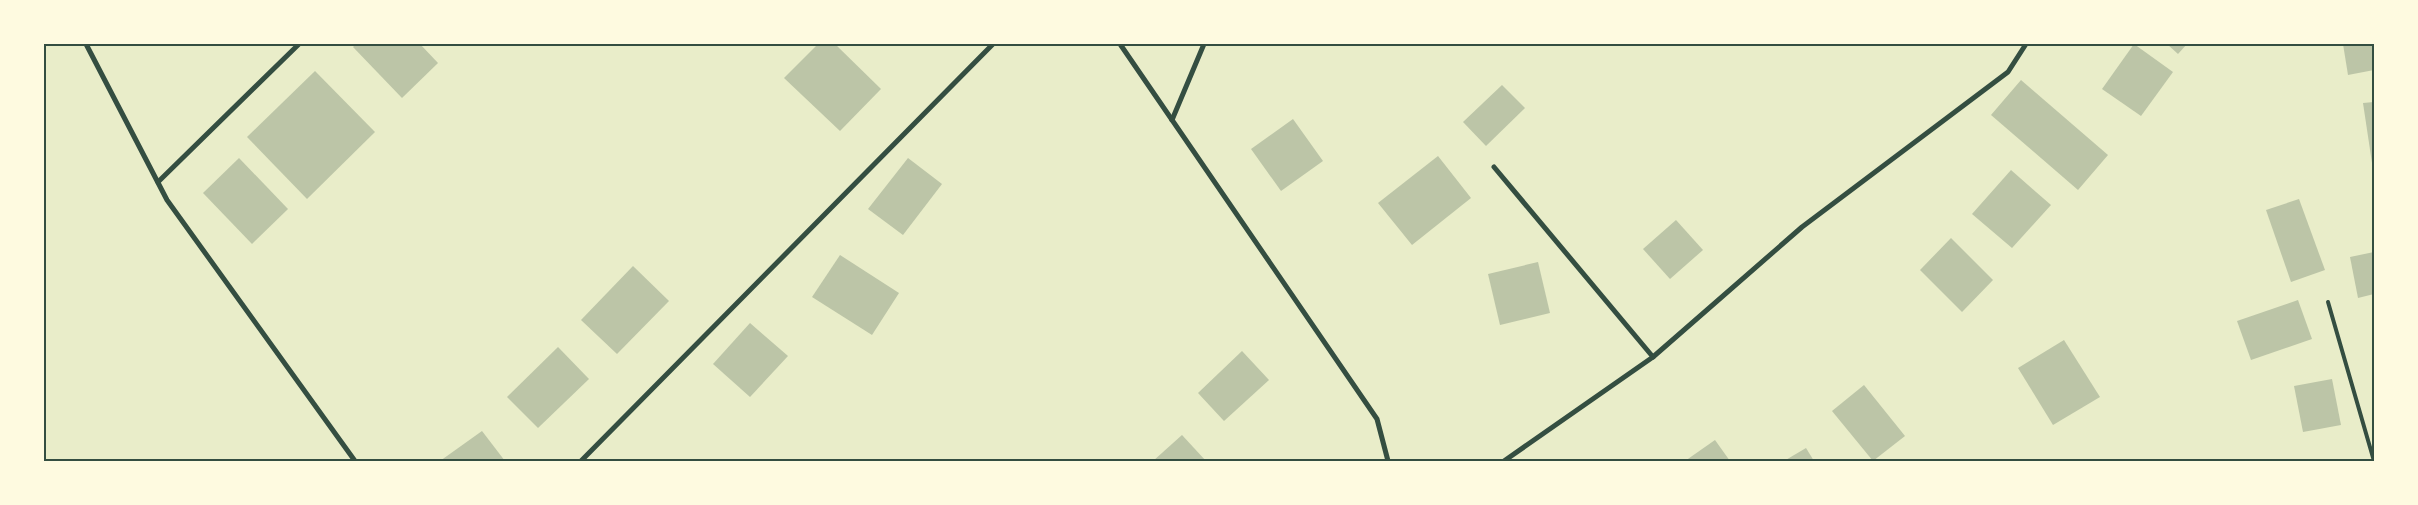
<svg xmlns="http://www.w3.org/2000/svg" width="2418" height="505" viewBox="0 0 2418 505" font-family="'Fira Sans',sans-serif">
<style>
.building{fill:#bcc5a7}
.lines{fill:none;stroke-linecap:round;stroke-linejoin:round}
.service{stroke:#344e41;stroke-width:4}
.minor{stroke:#344e41;stroke-width:5}
.neatline{fill:none;stroke:#344e41;stroke-width:2}
</style>
<rect width="100%" height="100%" fill="#e9edc9"/>
<g class="building">
<polygon points="356,44 420,44 438,63 402,98 353,47"/>
<polygon points="818,44 835,44 881,89 840,131 784,78"/>
<polygon points="2134,44 2173,72 2141,116 2102,89"/>
<polygon points="2167,44 2187,44 2178,54"/>
<polygon points="2343,44 2374,44 2374,70 2348,75"/>
<polygon points="315,71 375,132 307,199 247,137"/>
<polygon points="2021,80 2108,155 2078,190 1991,115"/>
<polygon points="1502,85 1525,108 1486,146 1463,122"/>
<polygon points="2374,102 2374,163 2372,163 2363,103"/>
<polygon points="1293,119 1323,161 1281,191 1251,149"/>
<polygon points="1438,156 1471,198 1412,245 1378,203"/>
<polygon points="239,158 288,209 252,244 203,193"/>
<polygon points="908,158 942,184 903,235 868,209"/>
<polygon points="2011,170 2051,205 2012,248 1972,214"/>
<polygon points="2299,199 2325,270 2291,282 2266,210"/>
<polygon points="1676,220 1703,250 1670,279 1643,249"/>
<polygon points="1951,238 1993,280 1962,312 1920,270"/>
<polygon points="2374,252 2374,294 2358,298 2350,257"/>
<polygon points="840,255 899,293 872,335 812,297"/>
<polygon points="1538,262 1550,313 1500,325 1488,274"/>
<polygon points="633,266 669,301 617,354 581,320"/>
<polygon points="2298,300 2312,339 2251,360 2237,321"/>
<polygon points="750,323 788,356 750,397 713,364"/>
<polygon points="2064,340 2100,397 2053,425 2018,368"/>
<polygon points="558,347 589,379 538,428 507,397"/>
<polygon points="1242,351 1269,380 1224,421 1198,393"/>
<polygon points="2332,379 2341,425 2303,432 2294,386"/>
<polygon points="1864,385 1905,436 1873,461 1832,411"/>
<polygon points="482,431 505,461 440,461"/>
<polygon points="1182,435 1206,461 1153,461"/>
<polygon points="1715,440 1730,461 1685,461"/>
<polygon points="1806,448 1814,461 1784,461"/>
</g>
<g class="lines">
<polyline class="service" points="2328,302 2374,461"/>
<g class="minor">
<polyline points="86,44 167,200 355,461"/>
<polyline points="1120,44 1377,419 1388,461"/>
<polyline points="1172,120 1204,44"/>
<polyline points="1494,167 1653,357"/>
<polyline points="158,182 299,44"/>
<polyline points="581,461 993,44"/>
<polyline points="1504,461 1653,357 1802,227 2008,72 2026,44"/>
</g>
</g>
<rect width="2418" height="505" fill="none" stroke="#fefae0" stroke-width="90"/>
<rect x="45" y="45" width="2328" height="415" class="neatline"/>
</svg>
